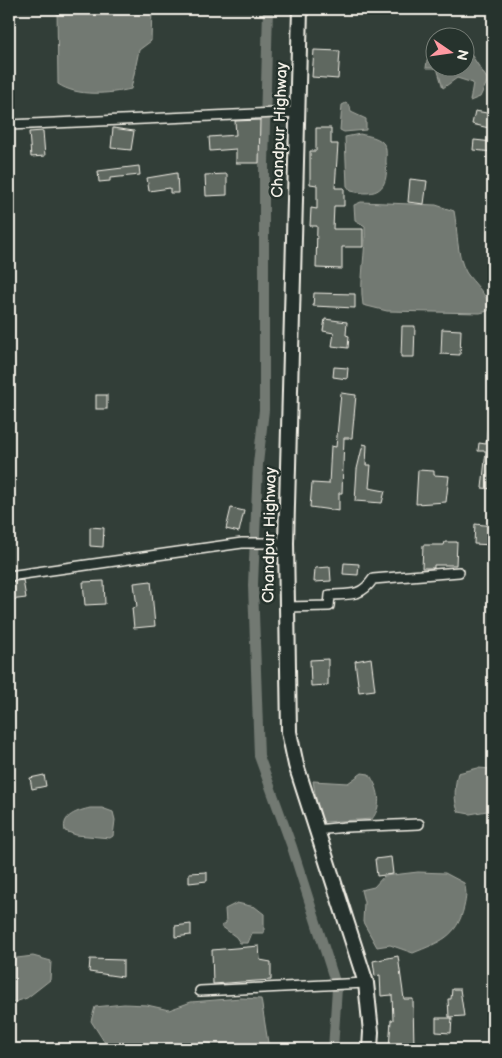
<svg xmlns="http://www.w3.org/2000/svg" width="502" height="1058" viewBox="0 0 502 1058" font-family="'Balsamiq Sans',sans-serif">
<style>
.water{fill:#727972;stroke:#a6a9a1}
.lines{fill:none;stroke-linecap:round;stroke-linejoin:round}
.canal{stroke:#727972;stroke-width:10}
.building{fill:#5f6861;stroke:#f4f1e8}
.street-casing{stroke:#f4f1e8;stroke-width:12}
.primary-casing{stroke:#f4f1e8;stroke-width:18}
.street{stroke:#26332d;stroke-width:9}
.primary{stroke:#26332d;stroke-width:14}
.labels{text-anchor:middle;dominant-baseline:central;stroke-width:5;stroke-linejoin:round;paint-order:stroke}
.street-label{font-size:16px;fill:#f4f1e8;stroke:#26332d}
</style>
<rect width="100%" height="100%" fill="#323e38"/>
<filter id="ink" filterUnits="userSpaceOnUse"><feTurbulence type="fractalNoise" baseFrequency=".02" numOctaves="2"/><feDisplacementMap in="SourceGraphic" scale="10" xChannelSelector="R" yChannelSelector="G"/><feConvolveMatrix kernelMatrix="1 2 1 2 8 2 1 2 1" color-interpolation-filters="sRGB"/></filter>
<g filter="url(#ink)">
<g class="water">
<path d="M57,9H152L151,41L139,50L131,89C109,94 77,97 58,84Z"/>
<polygon points="470,53 488,80 480,97 470,101 473,83 457,78 443,88 437,68 426,68 427,61 434,55 434,68 464,68 465,60"/>
<polygon points="346,103 350,106 351,112 366,119 366,130 344,132 340,130 342,105"/>
<path d="M360,134C368,136 381,137 385,146C387,150 386,157 386,162C389,190 377,197 351,191L347,186L345,137Z"/>
<path d="M361,202L436,205L454,211C458,231 456,254 466,272C472,282 493,299 488,311L480,313L387,311L363,305C359,280 366,252 365,226L355,220L354,205Z"/>
<path d="M478,768L493,769V810L470,814L459,812C453,804 455,782 458,773Z"/>
<path d="M362,773L369,774C379,788 383,805 372,819L324,822L318,811L313,781L348,783Z"/>
<path d="M90,808H102L113,812L115,820L113,836L110,838L76,835L65,831C61,815 78,811 90,808Z"/>
<path d="M418,872L445,873L464,883C467,892 466,898 464,907C457,937 440,942 413,953L390,945L377,947L363,922L364,902L361,890L374,887L384,876Z"/>
<polygon points="237,903 255,907 264,914 264,933 252,933 248,943 240,943 236,937 221,926 226,923 225,909"/>
<polygon points="33,956 51,961 50,980 27,998 9,1004 9,959"/>
<polygon points="241,998 261,999 269,1049 98,1049 107,1046 91,1021 95,1007 124,1004 147,1005 169,1010 191,1002"/>
</g>
<g class="lines">
<polyline class="canal" points="268,9 264,164 264,410 258,464 253,585 259,756 292,847 337,988 333,1049"/>
</g>
<g class="building">
<polygon points="314,50 340,51 338,79 312,77"/>
<polygon points="475,111 493,114 493,129 472,124"/>
<polygon points="260,120 259,163 236,163 236,149 210,151 209,137 236,135 235,121"/>
<polygon points="113,128 134,131 131,150 111,148"/>
<polygon points="316,128 331,128 331,144 338,144 335,188 344,188 344,206 334,206 333,229 363,229 363,247 342,247 342,269 316,268 317,226 310,226 311,208 317,209 317,185 310,184 310,151 316,151"/>
<polygon points="43,131 45,156 31,157 29,132"/>
<polygon points="474,140 493,142 493,152 473,150"/>
<polygon points="139,166 140,175 110,178 110,181 99,182 98,171"/>
<polygon points="177,173 178,193 170,193 170,188 149,191 147,178"/>
<polygon points="227,174 227,195 206,196 205,175"/>
<polygon points="410,179 427,181 424,204 408,202"/>
<polygon points="314,293 355,294 355,308 313,306"/>
<polygon points="325,319 347,322 346,335 349,336 348,348 332,346 334,333 323,331"/>
<polygon points="402,326 415,326 414,357 401,357"/>
<polygon points="442,329 461,330 460,355 441,354"/>
<polygon points="334,367 348,368 347,379 333,377"/>
<polygon points="341,393 356,395 352,438 344,438 342,493 339,493 339,511 310,507 312,483 329,484 331,446 336,447"/>
<rect x="96" y="395" width="11" height="14"/>
<polygon points="488,423 493,424 493,489 482,488 486,451 478,451 479,443 486,444"/>
<polygon points="363,444 367,445 366,465 371,465 369,488 385,491 382,503 355,501 357,469"/>
<polygon points="418,470 434,471 434,475 449,476 446,502 416,504"/>
<polygon points="231,508 244,511 239,532 226,529"/>
<polygon points="475,524 493,526 493,545 474,544"/>
<polygon points="90,527 104,528 103,547 90,546"/>
<polygon points="445,542 457,542 456,565 434,565 434,568 422,568 423,545 444,545"/>
<polygon points="344,563 359,564 358,575 343,574"/>
<polygon points="330,567 331,581 314,582 315,568"/>
<polygon points="23,580 26,598 10,600 9,582"/>
<polygon points="104,581 105,604 85,605 83,582"/>
<polygon points="151,581 155,626 134,628 132,608 137,607 134,583"/>
<polygon points="371,658 375,690 359,692 355,661"/>
<polygon points="328,659 328,685 311,686 310,660"/>
<polygon points="44,775 46,786 32,789 30,778"/>
<polygon points="391,857 393,874 377,876 375,859"/>
<polygon points="207,872 207,881 189,883 189,873"/>
<polygon points="191,924 191,935 175,937 175,926"/>
<polygon points="259,946 260,960 271,962 271,980 213,984 212,950"/>
<polygon points="398,956 404,999 413,999 414,1048 389,1048 391,1020 393,1020 392,995 381,996 380,975 375,976 373,961"/>
<polygon points="90,959 123,960 123,977 89,972"/>
<polygon points="452,989 460,989 464,1016 449,1017 448,999 451,999"/>
<polygon points="436,1018 452,1018 451,1033 436,1032"/>
</g>
<g class="lines">
<g class="street-casing">
<g id="street">
<polyline points="9,125 299,112"/>
<polyline points="9,576 242,543 286,543"/>
<path d="M286,607L329,606L330,595C350,594 361,597 373,579L459,572"/>
<polyline points="316,830 346,827 419,824"/>
<polyline points="200,991 366,983"/>
</g>
</g>
<g class="primary-casing">
<polyline id="primary" points="300,9 286,543 289,732 296,765 366,983 371,1032 370,1049"/>
</g>
<use href="#street" class="street"/>
<use href="#primary" class="primary"/>
</g>
</g>
<g class="labels">
<g class="street-label">
<text transform="translate(280 130) rotate(-88)">Chandpur Highway</text>
<text transform="translate(270 535) rotate(-89)">Chandpur Highway</text>
</g>
</g>
<rect width="502" height="1058" fill="none" stroke="#26332d" stroke-width="30"/>
<rect x="15" y="15" width="472" height="1028" fill="none" stroke="#f4f1e8" stroke-width="2" filter="url(#ink)"/>
<g transform="translate(450 52) rotate(103)"><circle r="24" fill="#26332d" stroke="#787f78"/>
<path d="M0-4L9 19L0 12L-9 19Z" fill="#ff9aa2"/>
<text y="-8" font-size="14" font-weight="bold" text-anchor="middle" fill="#f4f1e8">N</text>
</g>
</svg>
